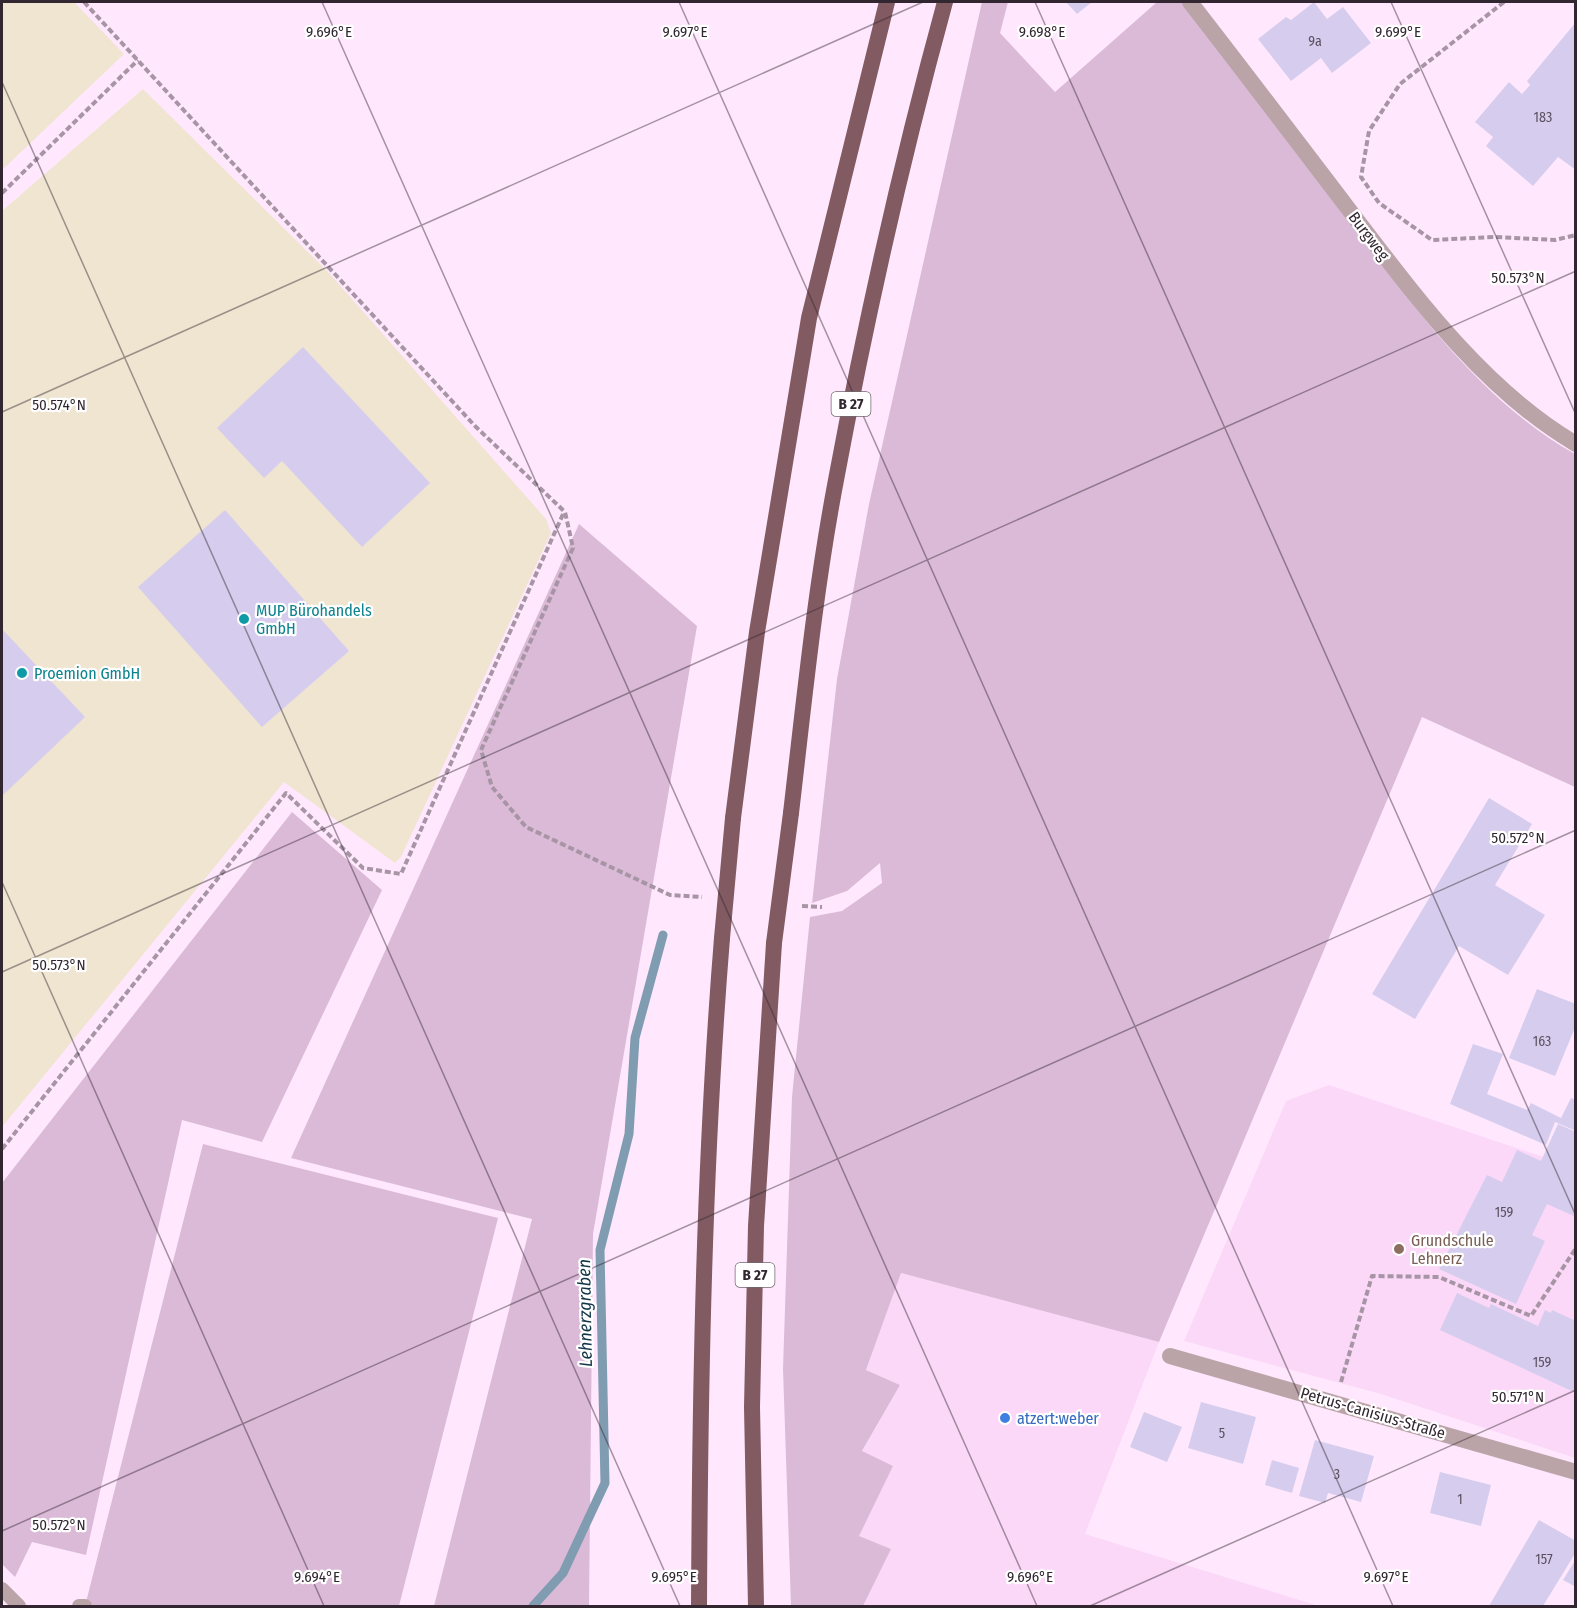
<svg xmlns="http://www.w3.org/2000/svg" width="1577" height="1608" viewBox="0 0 1577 1608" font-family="'Fira Sans Condensed',sans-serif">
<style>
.built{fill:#fbd8f8}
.industrial{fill:#efe5d0}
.green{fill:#dbbad8}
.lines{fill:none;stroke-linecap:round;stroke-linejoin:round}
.stream{stroke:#809cb1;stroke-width:9}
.building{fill:#d6cdee}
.path{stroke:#a795a5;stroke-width:4;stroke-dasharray:6 3;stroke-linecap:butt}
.service{stroke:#baa4a8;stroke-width:14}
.minor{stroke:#baa4a8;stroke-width:16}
.trunk{stroke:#825a62;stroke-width:16}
.trunk-bridge{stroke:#825a62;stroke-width:16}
.ticks{fill:none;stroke:#322731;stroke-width:1.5;stroke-opacity:0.45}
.culture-dot{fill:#0f9aa8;stroke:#fff;stroke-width:2}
.education-dot{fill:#8d6e63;stroke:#fff;stroke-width:2}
.shop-dot{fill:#3f7fe0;stroke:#fff;stroke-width:2}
.labels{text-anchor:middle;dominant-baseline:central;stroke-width:4.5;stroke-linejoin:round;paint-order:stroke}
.number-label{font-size:14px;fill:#5b5060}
.shield{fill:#fff;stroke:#70686f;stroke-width:1.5}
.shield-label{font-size:15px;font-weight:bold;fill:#322731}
.street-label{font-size:16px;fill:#322731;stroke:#fff}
.culture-label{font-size:16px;fill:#0d838f;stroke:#fff;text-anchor:start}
.education-label{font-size:16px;fill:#785e54;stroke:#fff;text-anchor:start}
.shop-label{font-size:16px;fill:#366cbe;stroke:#fff;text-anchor:start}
.water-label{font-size:18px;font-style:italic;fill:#123649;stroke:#fff}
.ticks-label{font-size:15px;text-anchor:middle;fill:#322731;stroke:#fff;stroke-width:4.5;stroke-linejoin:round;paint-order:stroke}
</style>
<rect width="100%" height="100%" fill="#ffe8fd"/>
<g class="built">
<polygon points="1329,1085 1543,1157 1575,1132 1575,1458 1381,1394 1184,1341 1286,1101"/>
<polygon points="901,1273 1159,1342 1085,1534 1319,1606 863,1606 890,1549 858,1536 893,1466 862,1452 900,1385 866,1370"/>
</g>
<g class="industrial">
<polygon points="2,2 74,2 124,54 2,170"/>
<polygon points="143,89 329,273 546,519 551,533 401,857 395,863 284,782 2,1127 2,211"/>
</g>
<g class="green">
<path d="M982,2H1008L1000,33L1055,92L1157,2H1182C1236,72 1290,143 1344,214C1410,301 1478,400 1575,454V787L1422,717L1159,1342L901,1273L866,1370L900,1385L862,1451L893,1466L859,1536L891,1549L863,1606H791L783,1369L792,1097L810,917L842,911L882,883L880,863L847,891L812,903L837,679L869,504Z"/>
<polygon points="579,524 697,626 593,1234 589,1606 434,1606 532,1219 291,1158"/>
<polygon points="292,812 382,890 262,1142 182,1120 86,1555 32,1542 15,1577 2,1564 2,1183"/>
<polygon points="203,1144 498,1218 399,1606 85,1606"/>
</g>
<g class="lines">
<polyline class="stream" points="533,1606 563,1573 605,1483 600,1250 629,1134 635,1038 663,935"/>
</g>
<g class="building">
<polygon points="1066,2 1092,2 1077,14"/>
<polygon points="1314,2 1327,19 1343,7 1371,43 1332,73 1321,58 1291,81 1258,39 1286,17 1291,20"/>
<polygon points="1576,22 1576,170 1558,157 1533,186 1486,146 1493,137 1475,122 1509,82 1522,94 1530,85 1527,81"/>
<polygon points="303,347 430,483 362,547 282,461 264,478 217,428"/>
<polygon points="225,510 349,651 262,727 138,587"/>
<polygon points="2,629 85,717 2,796"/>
<polygon points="1489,798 1532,824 1495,885 1545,915 1508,975 1459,946 1415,1019 1372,994"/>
<polygon points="1537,989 1576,1004 1576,1025 1555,1076 1509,1058"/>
<polygon points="1473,1044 1503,1054 1487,1094 1527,1110 1531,1103 1561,1118 1571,1098 1576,1100 1576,1131 1555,1122 1546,1145 1450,1104"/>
<polygon points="1558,1124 1576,1132 1576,1217 1547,1204 1532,1235 1545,1241 1516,1304 1439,1269 1487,1175 1502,1182 1517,1150 1541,1161"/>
<polygon points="1457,1293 1489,1308 1491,1304 1538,1326 1545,1310 1551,1313 1552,1310 1576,1321 1576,1393 1440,1330"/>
<polygon points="1201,1402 1256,1417 1243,1464 1188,1448"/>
<polygon points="1144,1412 1182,1427 1167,1462 1130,1447"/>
<polygon points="1315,1440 1374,1456 1361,1502 1328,1493 1325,1503 1299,1496"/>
<polygon points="1272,1460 1299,1468 1292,1493 1265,1485"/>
<polygon points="1440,1472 1491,1485 1481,1526 1430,1513"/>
<polygon points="1539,1520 1576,1541 1576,1552 1543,1606 1489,1606"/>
<polygon points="1576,1559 1576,1587 1563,1580"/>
</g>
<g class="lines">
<g class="path">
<polyline points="84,2 475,426 565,512 573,548 481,750 492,787 526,827 670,895 702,897"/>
<polyline points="1504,2 1400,84 1369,131 1361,177 1379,203 1432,240 1495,237 1555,240 1576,235"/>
<polyline points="2,193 138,60"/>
<polyline points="802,906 822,907"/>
<polyline points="2,1149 286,793 363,868 401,874 564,512"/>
<polyline points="1341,1382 1372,1276 1439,1277 1531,1316 1576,1248"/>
</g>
<g class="service">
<polyline points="2,1589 19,1606"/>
<polyline points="79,1606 85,1606"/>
</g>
<g class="minor">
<path d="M1190,2C1243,70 1295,139 1347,207C1413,293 1481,388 1576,444"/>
<polyline points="1170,1356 1576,1472"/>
</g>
<g class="trunk">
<path d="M791,813C804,702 815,590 836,480C866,319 902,159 945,2"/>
<polyline points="733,818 757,632 809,318 887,2"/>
<path d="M699,1606C700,1383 704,1161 722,938"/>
<polyline points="756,1606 752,1407 756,1226 774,943"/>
</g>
<g class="trunk-bridge">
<polyline points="722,938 733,818"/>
<polyline points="774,943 791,813"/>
</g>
</g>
<path class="ticks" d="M322,2L1037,1606M679,2L1393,1606M1035,2L1576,1216M1391,2L1576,415M2,82L680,1606M2,412L923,2M2,882L324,1606M2,972L1576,271M2,1531L1576,830M1090,1606L1576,1390"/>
<g class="culture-dot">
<circle cx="244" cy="619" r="6"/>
<circle cx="22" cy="673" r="6"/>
</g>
<circle class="education-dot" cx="1399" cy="1249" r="6"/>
<circle class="shop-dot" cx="1005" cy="1418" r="6"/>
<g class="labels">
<g class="number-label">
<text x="1315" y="41">9a</text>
<text x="1543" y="117">183</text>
<text x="1542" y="1041">163</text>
<text x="1504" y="1212">159</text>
<text x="1542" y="1362">159</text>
<text x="1222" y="1433">5</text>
<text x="1337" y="1474">3</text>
<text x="1460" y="1499">1</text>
<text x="1544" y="1559">157</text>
</g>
<g class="shield">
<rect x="831.5" y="392" width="39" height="24" rx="4.5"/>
<rect x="735.5" y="1263" width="39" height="24" rx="4.5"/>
</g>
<g class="shield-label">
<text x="851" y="404">B 27</text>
<text x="755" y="1275">B 27</text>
</g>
<g class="street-label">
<text transform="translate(1369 236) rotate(53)">Burgweg</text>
<text transform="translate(1373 1413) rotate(16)">Petrus-Canisius-Straße</text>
</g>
<g class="culture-label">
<text x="256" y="610">MUP Bürohandels<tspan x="256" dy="18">GmbH</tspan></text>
<text x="34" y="673">Proemion GmbH</text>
</g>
<g class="education-label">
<text x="1411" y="1240">Grundschule<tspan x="1411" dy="18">Lehnerz</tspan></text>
</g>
<g class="shop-label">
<text x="1017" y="1418">atzert:weber</text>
</g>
<g class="water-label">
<text transform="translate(585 1313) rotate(-91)">Lehnerzgraben</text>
</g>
</g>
<g class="ticks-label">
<text x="329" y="37">9.696°E</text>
<text x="685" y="37">9.697°E</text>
<text x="1042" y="37">9.698°E</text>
<text x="1398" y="37">9.699°E</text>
<text x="1518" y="283">50.573°N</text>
<text x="59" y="410">50.574°N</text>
<text x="1518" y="843">50.572°N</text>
<text x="59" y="970">50.573°N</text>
<text x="1518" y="1402">50.571°N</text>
<text x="59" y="1530">50.572°N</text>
<text x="317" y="1582">9.694°E</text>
<text x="674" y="1582">9.695°E</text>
<text x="1030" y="1582">9.696°E</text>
<text x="1386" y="1582">9.697°E</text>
</g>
<rect width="1577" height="1608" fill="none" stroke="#322731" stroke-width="6"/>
</svg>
